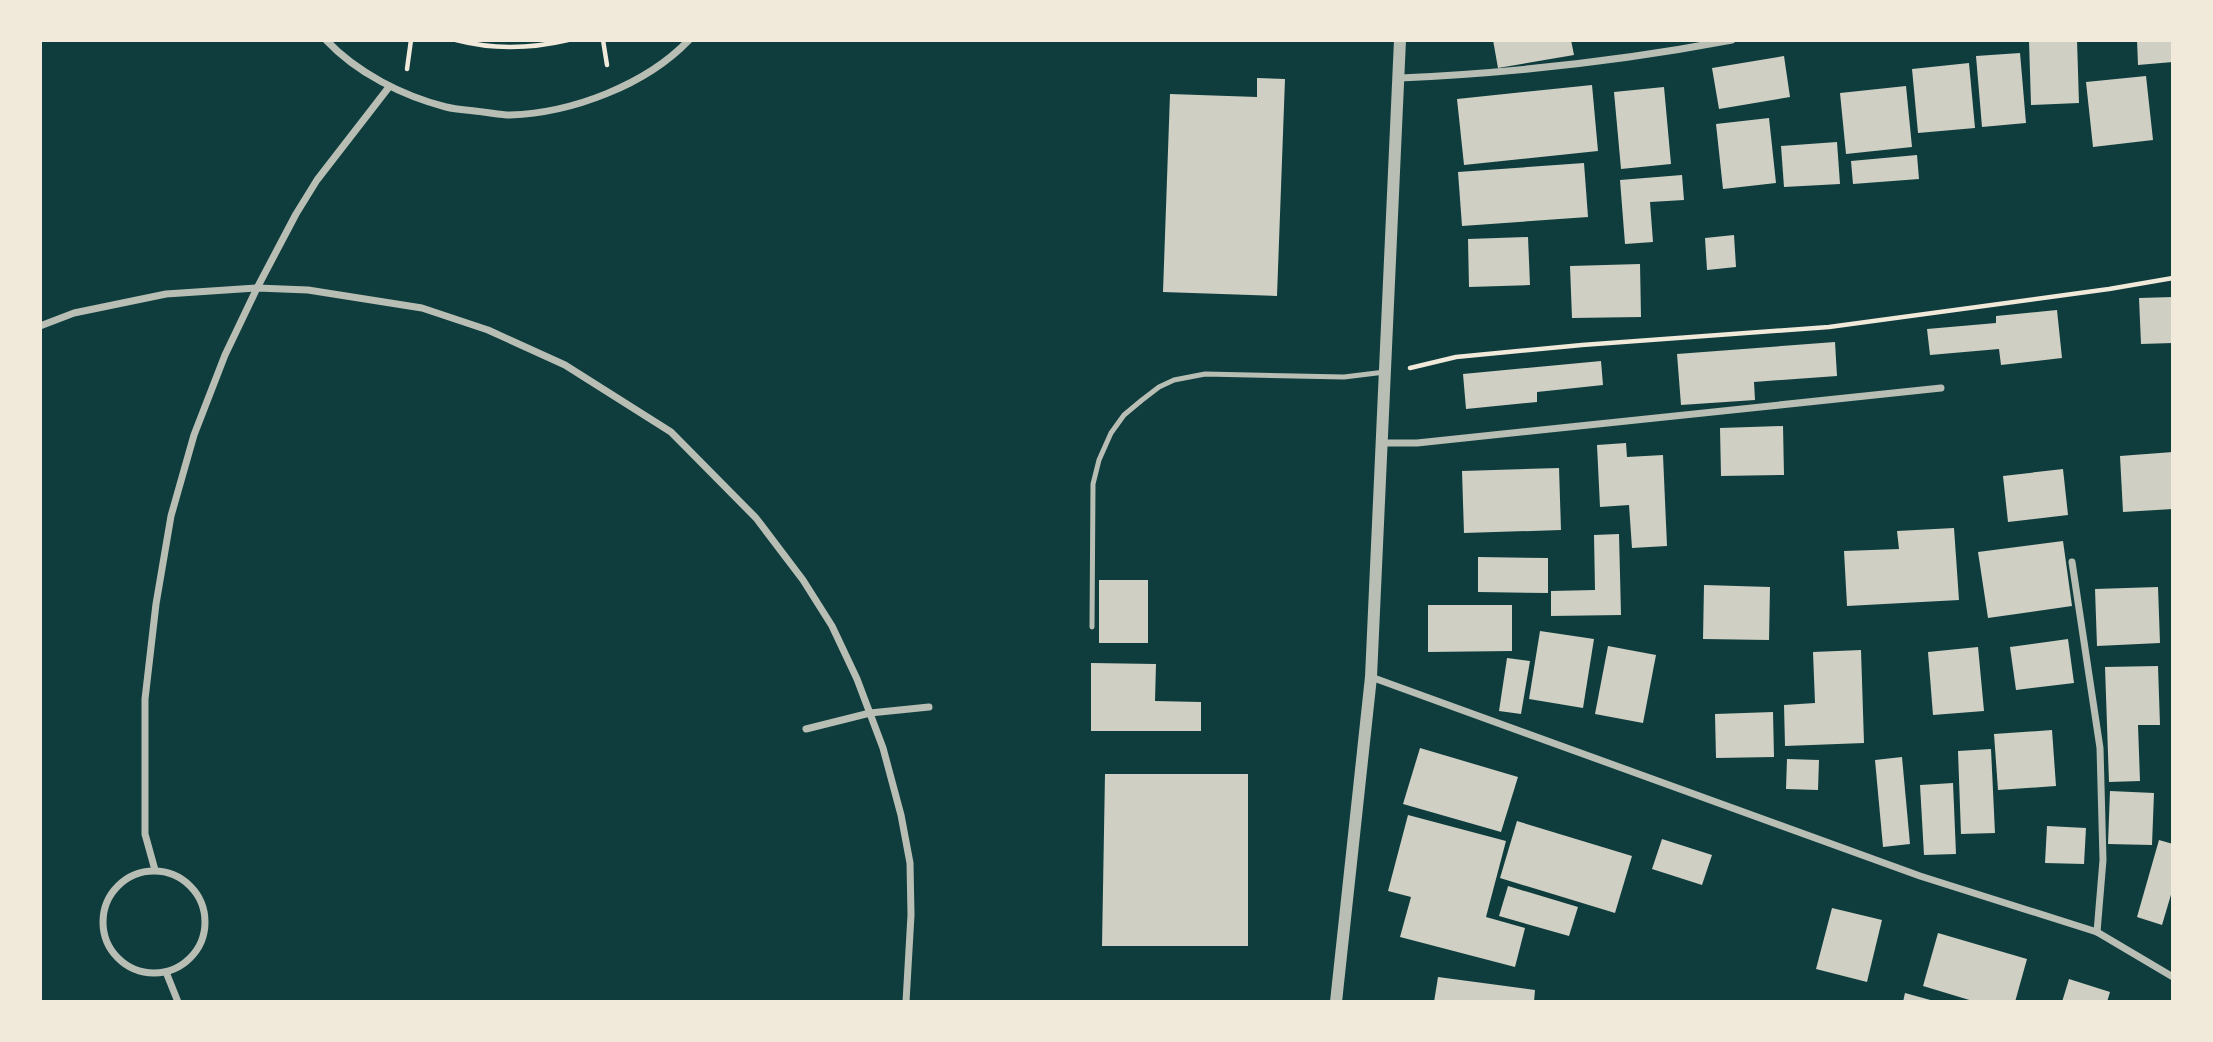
<svg xmlns="http://www.w3.org/2000/svg" width="2213" height="1042" viewBox="0 0 2213 1042" font-family="Commissioner,sans-serif">
<style>
.building{fill:#cfcfc3}
.lines{fill:none;stroke-linecap:round;stroke-linejoin:round}
.path{stroke:#f1e9da;stroke-width:4.5}
.service{stroke:#b8beb3;stroke-width:5}
.minor{stroke:#b8beb3;stroke-width:7}
.tertiary{stroke:#b8beb3;stroke-width:12}
</style>
<rect width="100%" height="100%" fill="#0f3d3e"/>
<g class="building">
<polygon points="1493,40 1571,40 1574,55 1498,68"/>
<polygon points="2029,40 2077,40 2079,103 2031,105"/>
<polygon points="2137,40 2173,40 2173,62 2138,65"/>
<polygon points="2020,53 2026,123 1982,127 1976,56"/>
<polygon points="1784,56 1790,97 1719,109 1712,68"/>
<polygon points="1969,63 1975,128 1918,133 1912,69"/>
<polygon points="2146,76 2153,140 2093,147 2086,82"/>
<polygon points="1257,78 1285,79 1277,296 1163,292 1170,94 1257,97"/>
<polygon points="1592,85 1598,151 1464,165 1457,99"/>
<polygon points="1906,86 1912,147 1846,154 1840,93"/>
<polygon points="1664,87 1671,164 1621,169 1614,92"/>
<polygon points="1769,118 1776,183 1723,189 1716,124"/>
<polygon points="1837,142 1840,184 1784,187 1781,146"/>
<polygon points="1917,155 1919,179 1853,184 1851,161"/>
<polygon points="1584,163 1588,217 1462,226 1458,172"/>
<polygon points="1682,175 1684,200 1650,202 1653,242 1625,244 1620,180"/>
<polygon points="1734,235 1736,267 1707,270 1705,238"/>
<polygon points="1528,237 1530,285 1469,287 1468,239"/>
<polygon points="1640,264 1641,317 1572,318 1570,266"/>
<polygon points="2173,297 2173,343 2141,344 2139,298"/>
<polygon points="2057,310 2062,358 2001,365 1999,349 1930,355 1927,329 1996,323 1996,316"/>
<polygon points="1835,342 1837,376 1754,382 1755,400 1681,405 1677,354"/>
<polygon points="1601,361 1603,385 1537,392 1537,402 1466,409 1463,374"/>
<polygon points="1783,426 1784,475 1721,476 1720,428"/>
<polygon points="1626,443 1627,457 1663,455 1667,546 1632,548 1629,505 1600,507 1597,445"/>
<polygon points="2173,452 2173,509 2123,512 2120,456"/>
<polygon points="1559,468 1561,530 1464,533 1462,471"/>
<polygon points="2063,469 2068,515 2008,522 2003,476"/>
<polygon points="1954,528 1959,600 1847,606 1844,551 1899,549 1897,531"/>
<polygon points="1619,534 1621,615 1551,616 1551,591 1595,590 1594,535"/>
<polygon points="2063,541 2072,606 1988,618 1978,552"/>
<polygon points="1478,557 1548,558 1548,593 1478,592"/>
<rect x="1099" y="580" width="49" height="63"/>
<polygon points="1704,585 1770,587 1769,640 1703,639"/>
<polygon points="2158,587 2160,643 2097,646 2095,589"/>
<polygon points="1428,605 1512,605 1512,651 1428,652"/>
<polygon points="1540,631 1594,639 1583,708 1529,699"/>
<polygon points="2068,639 2074,683 2016,690 2010,647"/>
<polygon points="1608,646 1656,655 1643,723 1595,714"/>
<polygon points="1978,647 1984,711 1933,715 1928,652"/>
<polygon points="1861,650 1864,743 1785,746 1784,705 1815,703 1813,652"/>
<polygon points="1507,658 1530,661 1521,714 1499,711"/>
<polygon points="1091,663 1156,664 1155,701 1201,702 1201,731 1091,731"/>
<polygon points="2158,666 2160,725 2138,725 2140,781 2109,782 2105,667"/>
<polygon points="1773,712 1774,757 1716,758 1715,714"/>
<polygon points="2052,730 2056,786 1998,790 1994,734"/>
<polygon points="1420,748 1518,777 1501,832 1403,804"/>
<polygon points="1991,749 1995,833 1961,834 1958,751"/>
<polygon points="1902,757 1910,844 1883,847 1875,760"/>
<polygon points="1787,759 1819,760 1818,790 1786,789"/>
<polygon points="1105,774 1248,774 1248,946 1102,946"/>
<polygon points="1953,783 1956,854 1924,855 1920,785"/>
<polygon points="2110,791 2154,793 2152,845 2108,844"/>
<polygon points="1408,815 1506,841 1486,917 1525,928 1515,967 1400,937 1411,897 1388,891"/>
<polygon points="1517,821 1632,856 1615,913 1500,878"/>
<polygon points="2047,826 2086,828 2084,864 2045,863"/>
<polygon points="1662,839 1712,855 1702,885 1652,869"/>
<polygon points="2159,840 2173,844 2173,888 2162,925 2137,917"/>
<polygon points="1508,886 1578,907 1569,936 1499,916"/>
<polygon points="1832,908 1882,920 1867,982 1816,969"/>
<polygon points="1938,933 2027,959 2015,1002 1976,1002 1923,986"/>
<polygon points="1438,977 1535,990 1534,1002 1434,1002"/>
<polygon points="2069,979 2110,992 2107,1002 2062,1002"/>
<polygon points="1905,993 1934,1001 1934,1002 1903,1002"/>
</g>
<g class="lines">
<g class="path">
<path d="M456,40C494,50 530,49 568,40"/>
<polyline points="603,40 607,65"/>
<polyline points="407,69 411,40"/>
<polyline points="1410,368 1456,357 1582,345 1829,327 2109,289 2173,278"/>
</g>
<polyline class="service" points="1092,627 1093,484 1099,460 1111,433 1124,415 1142,400 1159,387 1174,380 1205,374 1344,377 1385,372"/>
<g class="minor">
<path d="M326,40C357,73 403,96 446,107C458,110 471,110 483,112C492,113 501,115 510,115C572,113 646,85 689,40"/>
<path d="M1400,78C1512,73 1621,61 1732,40"/>
<polyline points="40,326 74,313 166,294 257,288 308,290 422,308 488,330 565,365 671,432 756,518 803,580 832,626 857,679 883,748 901,815 910,863 911,915 906,1002"/>
<polyline points="1382,443 1417,443 1941,388"/>
<polyline points="2072,562 2100,748 2103,860 2097,932"/>
<polyline points="1371,677 1920,876 2097,932 2173,977"/>
<polyline points="806,729 870,713 929,707"/>
<polyline points="155,870 145,834 145,699 156,604 171,516 194,435 225,355 257,288 296,214 317,180 389,87"/>
<circle cx="154" cy="922" r="51"/>
<polyline points="166,972 178,1002"/>
</g>
<polyline class="tertiary" points="1336,1002 1371,677 1400,40"/>
</g>
<rect width="2213" height="1042" fill="none" stroke="#f1e9da" stroke-width="84"/>
</svg>
